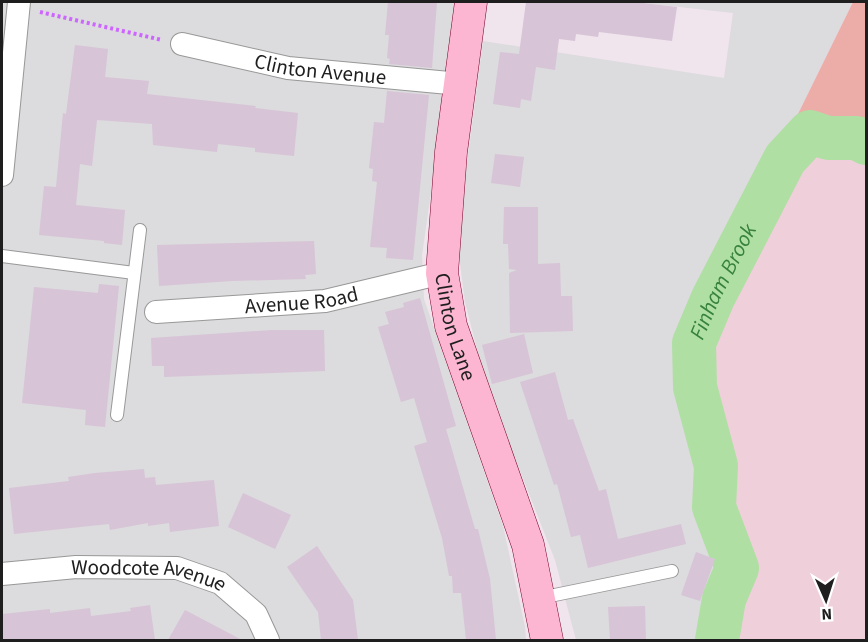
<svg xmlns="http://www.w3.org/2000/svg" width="868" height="642" viewBox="0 0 868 642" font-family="'Source Sans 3',sans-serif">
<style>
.residential{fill:#dcdbdd}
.farmland{fill:#efcfda}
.grass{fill:#ecada8}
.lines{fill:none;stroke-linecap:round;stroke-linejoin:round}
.river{stroke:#afdfa3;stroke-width:44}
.building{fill:#d7c4d7}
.service-casing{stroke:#989898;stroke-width:14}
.minor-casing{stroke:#989898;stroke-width:24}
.secondary-casing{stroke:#7a0128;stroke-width:33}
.path{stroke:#cd66ff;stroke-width:4;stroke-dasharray:3 3;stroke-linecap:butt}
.service{stroke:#fff;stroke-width:12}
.minor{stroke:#fff;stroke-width:22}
.secondary{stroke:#fcb6d1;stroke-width:32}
.labels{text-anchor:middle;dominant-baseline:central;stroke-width:4.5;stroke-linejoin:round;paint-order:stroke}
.street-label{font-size:21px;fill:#1e1e1e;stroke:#fff}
.water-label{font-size:22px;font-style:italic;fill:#37823c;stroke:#fff}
</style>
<rect width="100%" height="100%" fill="#f0e4ed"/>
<g class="residential">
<polygon points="2,2 455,2 448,73 422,255 424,299 503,526 525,627 526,640 2,640"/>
<polygon points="635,2 853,2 797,116 810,132 785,159 713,298 694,343 716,466 712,503 737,568 724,599 716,640 576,640 555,560 486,384 465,302 457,240 483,41 724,78 733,13"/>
</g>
<polygon class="farmland" points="810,132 828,138 857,138 866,143 866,640 717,640 724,599 736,568 714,507 716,466 695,387 694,343 713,298 785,159"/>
<path class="grass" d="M853,2H866V143C849,134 826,143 810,131C805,128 801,120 797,116Z"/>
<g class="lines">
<path class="river" id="s1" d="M717,640L724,599L737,568L714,507L716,466L695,387L694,343L713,298L785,159L810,132L828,138H857L866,143"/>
</g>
<g class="building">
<polygon points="388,2 437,2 432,68 389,64 390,59 387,58 389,35 385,35"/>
<polygon points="526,2 635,2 677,7 672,41 599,32 598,37 576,34 575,41 559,39 555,70 536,67 531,101 521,99 520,108 493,104 500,52 519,54"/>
<polygon points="75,45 108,49 105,77 149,81 147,94 256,106 255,108 298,113 294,156 255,152 255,148 218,144 217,152 153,145 152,124 97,120 92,166 80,164 76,205 125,210 122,245 104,243 104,241 39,235 44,186 56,187 63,113 66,114"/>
<polygon points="387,91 429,95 413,260 386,258 387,248 370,247 377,182 372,181 373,169 369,168 374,122 384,123"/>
<polygon points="495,154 524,157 520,187 491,183"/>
<polygon points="504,207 538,207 538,264 560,263 561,296 572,296 573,331 510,333 509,273 517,270 509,269 508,244 503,244"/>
<polygon points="314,241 316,274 305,275 306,279 232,281 159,286 157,245"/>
<polygon points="99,284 119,286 105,427 85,425 86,410 22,403 34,287 98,293"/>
<polygon points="420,298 456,426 446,429 475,529 478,529 490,579 496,640 466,640 461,593 453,593 452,576 449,576 442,538 414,446 427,442 414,398 401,402 378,327 389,324 385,312 404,307 403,303"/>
<polygon points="272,330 324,330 325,371 164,377 164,366 152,366 151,338"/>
<polygon points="524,334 533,373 492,384 482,345"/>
<polygon points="555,372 568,420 573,419 599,491 606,489 618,539 681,524 686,544 588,568 580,535 571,537 557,484 554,485 520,382"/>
<polygon points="144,469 145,478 155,477 156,485 214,480 219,526 170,532 169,523 148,526 148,523 110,530 109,524 14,534 9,488 69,481 68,477 95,473"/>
<polygon points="243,493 291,515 275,549 228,527"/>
<polygon points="317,546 353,600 358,640 321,640 318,612 287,567"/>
<polygon points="696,552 715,559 700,601 681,595"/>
<polygon points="150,605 155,640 2,640 2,614 50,609 50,613 90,608 91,616 131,611 130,608"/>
<polygon points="645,606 646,640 610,640 608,607"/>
<polygon points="185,610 242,640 168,640"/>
</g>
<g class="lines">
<g class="service-casing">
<g id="service">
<polyline points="2,256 134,273"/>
<polyline points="117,415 140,230"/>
<polyline points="540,598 672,571"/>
</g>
</g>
<g class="minor-casing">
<g id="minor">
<path id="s2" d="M182,44L288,68L460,84"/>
<polyline points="2,175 19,2"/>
<path id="s3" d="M156,312L325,301L442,273"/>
<path id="s4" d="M2,574L76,567L177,568L220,583L256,614L268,640"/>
</g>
</g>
<g class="secondary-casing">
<g id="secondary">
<path id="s5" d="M471,2L451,152L442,273L451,326L528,545L547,640"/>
</g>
</g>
<polyline class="path" points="40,12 162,40"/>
<use href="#service" class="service"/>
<use href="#minor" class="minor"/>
<use href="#secondary" class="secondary"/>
</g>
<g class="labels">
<g class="street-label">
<text stroke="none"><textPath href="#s2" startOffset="141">Clinton Avenue</textPath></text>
<text stroke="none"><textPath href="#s3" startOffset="146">Avenue Road</textPath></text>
<text stroke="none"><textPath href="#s5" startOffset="328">Clinton Lane</textPath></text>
<text stroke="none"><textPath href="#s4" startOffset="148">Woodcote Avenue</textPath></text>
</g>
<g class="water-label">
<text stroke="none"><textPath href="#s1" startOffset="375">Finham Brook</textPath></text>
</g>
</g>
<rect width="868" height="642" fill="none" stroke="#1e1e1e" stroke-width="6"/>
<g transform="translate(826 600) rotate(177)" stroke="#ffffff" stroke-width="4.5" paint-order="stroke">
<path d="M0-4.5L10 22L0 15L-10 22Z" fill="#1e1e1e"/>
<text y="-9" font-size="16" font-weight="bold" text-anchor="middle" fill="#1e1e1e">N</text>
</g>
</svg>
